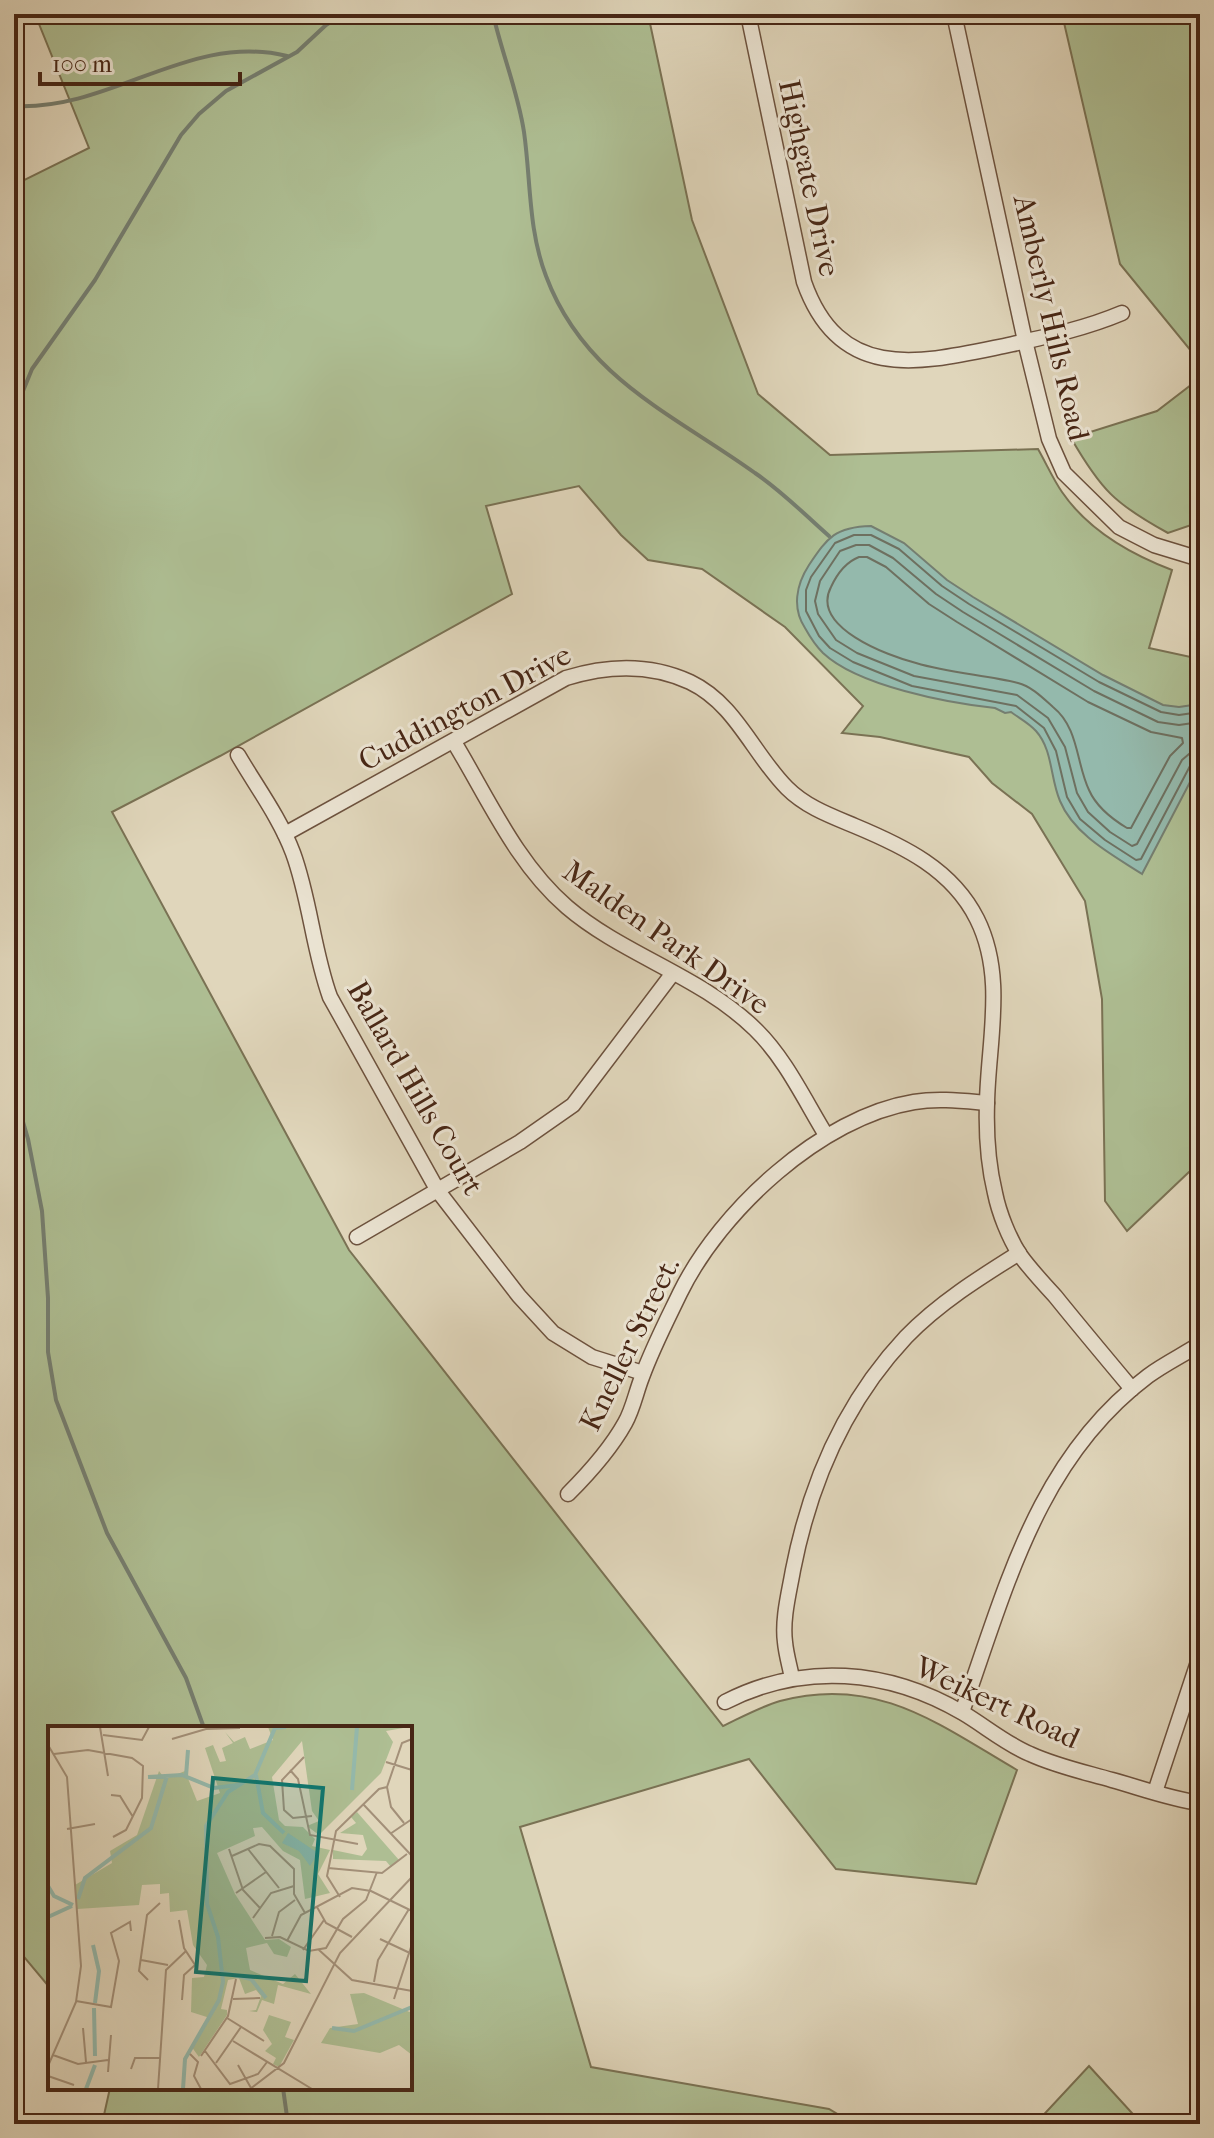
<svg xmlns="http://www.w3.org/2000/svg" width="1214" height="2138" viewBox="0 0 1214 2138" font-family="'IM FELL French Canon',serif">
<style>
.green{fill:#aebe93;stroke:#7a7254;stroke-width:2}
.water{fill:#94b9ac;stroke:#757e70;stroke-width:2}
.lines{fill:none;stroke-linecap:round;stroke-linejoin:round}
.shore{stroke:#6e7060;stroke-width:2}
.stream{stroke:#757e70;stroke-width:4}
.minor-casing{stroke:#6d523e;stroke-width:17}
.minor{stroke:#ebe4d3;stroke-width:14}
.labels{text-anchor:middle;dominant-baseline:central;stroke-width:6;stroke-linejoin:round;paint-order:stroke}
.street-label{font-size:30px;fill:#472615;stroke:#ebe4d3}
.inset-river{fill:none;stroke:#94b9ac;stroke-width:4}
.inset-road{fill:none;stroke:#a39079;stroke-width:2}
.view{fill:#0f766e;fill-opacity:0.15;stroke:#0f766e;stroke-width:4}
.inset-edge{fill:none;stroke:#472615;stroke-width:4}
</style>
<rect width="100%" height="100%" fill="#e0d6bb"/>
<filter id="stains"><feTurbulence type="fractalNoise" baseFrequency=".0025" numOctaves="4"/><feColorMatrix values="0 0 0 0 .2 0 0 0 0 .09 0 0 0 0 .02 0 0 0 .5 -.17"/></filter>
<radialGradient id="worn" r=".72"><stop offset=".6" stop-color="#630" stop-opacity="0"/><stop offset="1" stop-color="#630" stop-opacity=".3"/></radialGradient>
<g class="green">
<path d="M35,14H648L692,220L758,394L830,455L1038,449C1046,463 1053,479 1062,492C1088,530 1130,554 1172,570L1149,648L1200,659V1170L1189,1172L1127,1231L1105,1201L1102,999L1085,901L1032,814L992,783L969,757L880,737L842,733L863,706L785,627L702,569L648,560L621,535L579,486L486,506L512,594L220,756L112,812L349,1250L723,1726C742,1717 760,1707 780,1701C877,1675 938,1724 1017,1770L976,1884L836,1869L749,1759L520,1827L591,2067L829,2109L854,2124H102L110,2088H410V1728H50V1988L14,1945V185L89,148Z"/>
<polygon points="1062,14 1200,14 1200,362 1120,264"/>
<path d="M1200,378V522L1168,533C1115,504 1101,490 1071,438L1157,411Z"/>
<polygon points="1089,2066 1142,2124 1035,2124"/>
</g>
<path class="water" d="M871,526L904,543L947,580L973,597L1103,675L1163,705L1179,707L1200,704V763L1142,874C1113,855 1074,835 1060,801C1050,778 1053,750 1036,731C1029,723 1019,718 1011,712L1005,713L995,708C948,703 858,686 823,653C816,646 810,637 805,628C792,608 796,585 809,565C828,537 835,527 871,526Z"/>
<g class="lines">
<g class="shore">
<path d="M859,557H867L886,567L929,604L957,622L1088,702L1151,732L1182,738L1183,743L1170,756L1131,828H1127C1112,819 1096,806 1089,790C1076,763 1079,728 1053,707C1043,698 1031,686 1018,683C985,675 949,673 916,663C888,656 810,627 831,587C837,574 846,562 859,557Z"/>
<polyline points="1200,712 1179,715 1161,712 1099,682 969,604 942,586 899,549 871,535 854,535 835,543 811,577 806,590 806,611 819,636 830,648 853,662 912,686 1016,706 1044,728 1056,751 1067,797 1080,819 1105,840 1136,860 1141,859 1190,766 1200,762"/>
<polyline points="1200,722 1179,725 1158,722 1094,691 963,612 936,594 893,558 869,545 856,545 840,551 820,581 815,601 818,614 836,640 857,653 914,676 1017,695 1048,718 1065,747 1077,793 1088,812 1110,832 1132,846 1137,844 1182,760 1189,754 1200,752"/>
</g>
<g class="stream">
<path d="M493,14C502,54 518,92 524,132C531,181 528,229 546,276C584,378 673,414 755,473C782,491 805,515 829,536"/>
<path d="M14,106C112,111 189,32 287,56"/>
<polyline points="14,413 32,369 95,280 181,135 199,114 226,91 297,52 326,25 343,14"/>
<polyline points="14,1091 28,1139 42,1211 48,1298 48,1352 56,1400 107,1533 186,1678 204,1728"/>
<polyline points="283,2088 288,2124"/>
<polyline points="410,2124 418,2122 487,2124"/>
</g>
<g class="minor-casing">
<g id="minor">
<path d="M748,14L804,282C840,384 921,363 1004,346C1045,337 1084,329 1122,313"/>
<polyline points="954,14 1025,341 1049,439 1064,473 1119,527 1154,545 1200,559"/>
<path d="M454,742C488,798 516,863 567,907C623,955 701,976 755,1029C785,1058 804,1099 826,1135"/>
<path d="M238,755C256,786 280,818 293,853C310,899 313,950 330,997L438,1191L519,1296L553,1333L592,1357L643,1373"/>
<path d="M285,834L566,678C608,665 649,663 690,682C736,704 753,754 787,788C806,807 831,816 855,826C903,846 952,869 977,919C1006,977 988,1042 987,1103C986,1133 988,1164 995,1193C999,1213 1009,1238 1020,1255C1030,1269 1043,1283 1055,1296C1080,1327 1106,1358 1132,1389"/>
<polyline points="357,1237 520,1142 573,1105 673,973"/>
<path d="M568,1494C590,1472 610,1450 625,1423C633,1409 636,1392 642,1377C652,1349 667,1320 680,1293C720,1211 821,1117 914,1102C938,1098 963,1101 987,1103"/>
<path d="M792,1678C790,1667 786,1654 785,1642C782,1619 789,1593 793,1570C810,1483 845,1402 906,1337C939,1303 979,1278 1019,1253"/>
<path d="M725,1702C803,1662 888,1669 963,1713C985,1726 1006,1744 1030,1754C1056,1766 1084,1772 1112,1780C1141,1788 1170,1799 1200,1803"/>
<path d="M962,1712C1006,1589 1037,1459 1148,1376C1164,1364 1183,1355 1200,1344"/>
<polyline points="1155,1792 1200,1656"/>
</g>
</g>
<use href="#minor" class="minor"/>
</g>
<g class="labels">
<g class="street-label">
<text transform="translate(809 178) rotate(78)">Highgate Drive</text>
<text transform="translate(1051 318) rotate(77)">Amberly Hills Road</text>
<text transform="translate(465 708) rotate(-28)">Cuddington Drive</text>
<text transform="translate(666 938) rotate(35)">Malden Park Drive</text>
<text transform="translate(415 1088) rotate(60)">Ballard Hills Court</text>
<text transform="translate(630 1344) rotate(-64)">Kneller Street.</text>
<text transform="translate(997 1703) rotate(25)">Weikert Road</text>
</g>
</g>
<g transform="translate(48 1726)">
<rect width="364" height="364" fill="#e0d6bb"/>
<path d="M220,1H361L338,5L345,16L333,47L271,109L259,100L271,95L264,85L254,15L224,51L231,94L237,100L255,101L267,113L264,120L282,124L270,148L282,167L257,173L252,134L235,125L214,101L205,102L207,110L169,127L187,168L217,214L231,213L243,221L239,231L226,228L219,217L198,222L202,244L235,258L247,248L263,268L230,259L226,278L214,274L209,286L201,285L208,284L213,270L208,264L197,268L191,252L180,254L173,283L179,284V289L151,331L143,320L162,292L143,286L144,252L156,251L159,239L145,219L139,184L122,186L121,167L112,168V158L94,159L91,179L29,183L27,159L64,137L62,125L89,109L111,45L117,53L137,45L149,75L172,67L157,22L165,19L172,36L178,35L174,22L185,17L177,6L186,16L197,11L202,23L225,14ZM309,86L351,134L343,141L338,135L285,133V124L314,130L319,123L315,109L292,107L308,97L303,91ZM316,267L364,287V329L351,319L332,327L273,317L282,302L310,298L302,268ZM221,289L243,296L237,311L246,314L231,341L225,338L228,332L217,325L224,318L215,304Z" fill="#aebe93"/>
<path d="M240,107L270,127L262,140L251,125L234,117Z" fill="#94b9ac"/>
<path class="inset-river" d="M208,49L215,87L236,107M138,50L140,24M100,51L134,49L166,62L190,59M304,64L309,1M0,160L6,170L25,179M30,173L37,152L103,102L119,50M0,191L24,180M45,219L51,245L47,277M176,247L203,253L218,272M46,282L47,330M284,302L306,305L364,281M38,363L47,339M135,363L137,333L171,274L175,256L170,211L159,178L158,100L180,66L207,49L227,2L238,1"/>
<path class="inset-road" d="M52,1L60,50M55,9L94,14L101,1M124,13L158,3L192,2M0,19L19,51L33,240L28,276L0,340M6,28L40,24L84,32L95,40L94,72L78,104L65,111M256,31L234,54L236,84L245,92L264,90M338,36L364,44M242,44L250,53L262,109L310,118M63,69L72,70L85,91M315,78L364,130M356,97L343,81L339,61L354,17L364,13M19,103L47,98M342,108L364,93M181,123L195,164L212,182M200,123L231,162M184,130L211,118L222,120L246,143V168L257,187M280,142L334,147L359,128M188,167L218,146M292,171L279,150L288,105L331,63L339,61M269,181L278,197L304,211M205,192L223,167L246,160M131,194L136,222L149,242M224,210L231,186L247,174M217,212L232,211L261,225L278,222L295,193L318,174L329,146M332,213L364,228M239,215L253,189L304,162L323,165L364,185M255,224L276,194M271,224L304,254L364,265M93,234L120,239M100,254L91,245L99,189L112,177M326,256L330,234L361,183M185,273L212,272M346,273L364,218M134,274L136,249L147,239M28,275L63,281L71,235L63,207L82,196L83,205M179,292L216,315M35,302L38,336M185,315L264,363M157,325L182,358L210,348L219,336M142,328L150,336L146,350L153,363M5,329L30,338L60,334M153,330L180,290L188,253M168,337L193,301M190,339L203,362M83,343L87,332H112M60,346L63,309M0,350L26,359M110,363L118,244L138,225M202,363L236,337L292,227L364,151M331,363H357"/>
<path class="view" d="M165,52L275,62L258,255L148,246Z"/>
<rect width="364" height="364" class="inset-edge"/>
</g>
<rect width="1214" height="2138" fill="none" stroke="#e0d6bb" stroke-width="48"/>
<rect x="16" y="16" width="1182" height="2106" fill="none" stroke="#472615" stroke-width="4"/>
<rect x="24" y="24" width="1166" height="2090" fill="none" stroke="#472615" stroke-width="2"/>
<path d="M40 72v12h200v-12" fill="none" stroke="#472615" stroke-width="4"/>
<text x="52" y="72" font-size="24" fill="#472615" stroke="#ebe4d3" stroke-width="6" paint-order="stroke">100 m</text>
<rect width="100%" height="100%" filter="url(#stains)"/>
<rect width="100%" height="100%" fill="url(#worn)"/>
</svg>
